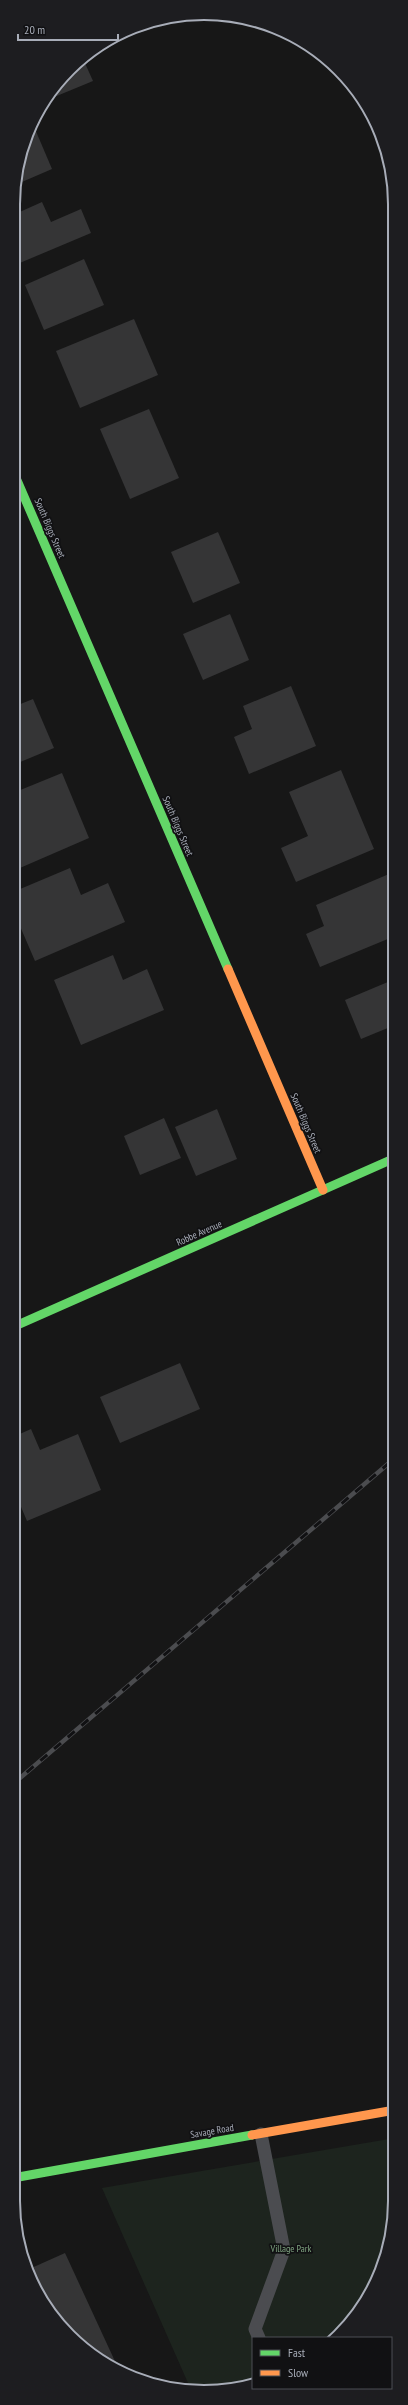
<svg xmlns="http://www.w3.org/2000/svg" width="408" height="2405" viewBox="0 0 408 2405" font-family="'PT Sans Narrow',sans-serif">
<style>
.green{fill:#1d241e}
.building{fill:#353536}
.lines{fill:none;stroke-linecap:round;stroke-linejoin:round}
.lane{stroke:#4b4c50;stroke-width:13}
.fast{stroke:#63d668;stroke-width:9}
.slow{stroke:#ff974d;stroke-width:9}
.rail-casing{stroke:#4b4c4f;stroke-width:4.5}
.rail{stroke:#111113;stroke-width:3;stroke-dasharray:9;stroke-linecap:butt}
.labels{text-anchor:middle;dominant-baseline:central;stroke-width:3.5;stroke-linejoin:round;paint-order:stroke}
.street-label{font-size:10px;fill:#a8adb8;stroke:#111113}
.park-label{font-size:10px;fill:#7fa381;stroke:#111113}
.rim{fill:none;stroke:#a8adb8;stroke-width:2}
</style>
<rect width="100%" height="100%" fill="#171717"/>
<polygon class="green" points="395,2138 395,2214 375,2286 335,2338 253,2338 253,2384 192,2392 102,2188"/>
<g class="building">
<polygon points="84,61 93,81 47,100 74,66"/>
<polygon points="32,122 52,169 15,185"/>
<polygon points="42,202 51,222 81,209 91,233 15,265 13,215"/>
<polygon points="84,259 104,305 44,330 25,285"/>
<polygon points="134,319 158,375 80,408 56,351"/>
<polygon points="149,409 179,478 130,499 100,429"/>
<polygon points="218,532 240,583 193,603 171,552"/>
<polygon points="230,614 249,660 203,680 183,634"/>
<polygon points="291,686 316,746 249,774 234,737 252,729 243,706"/>
<polygon points="33,699 54,748 13,765 13,707"/>
<polygon points="341,770 374,849 296,882 281,848 308,836 289,792"/>
<polygon points="62,773 89,838 13,871 13,793"/>
<polygon points="70,868 81,895 108,883 125,922 35,961 13,910 13,892"/>
<polygon points="389,874 395,888 395,936 320,967 306,934 324,926 316,905"/>
<polygon points="113,955 123,980 147,969 164,1010 81,1045 54,980"/>
<polygon points="395,979 395,1025 361,1039 345,1000"/>
<polygon points="217,1109 237,1159 196,1176 175,1127"/>
<polygon points="164,1118 181,1158 140,1175 124,1136"/>
<polygon points="180,1363 200,1409 120,1443 100,1397"/>
<polygon points="31,1429 40,1450 78,1434 101,1490 27,1521 13,1488 13,1437"/>
<polygon points="65,2253 119,2370 69,2336 27,2274 27,2270"/>
</g>
<g class="lines">
<polyline class="lane" points="259,2338 255,2329 284,2250 261,2134"/>
<g class="fast">
<polyline points="13,471 228,969"/>
<polyline points="13,1327 395,1158"/>
<polyline points="13,2178 252,2135"/>
</g>
<g class="slow">
<polyline points="228,969 323,1190"/>
<polyline points="252,2135 395,2110"/>
</g>
<g class="rail-casing">
<polyline id="rail" points="13,1784 395,1458"/>
</g>
<use href="#rail" class="rail"/>
</g>
<g class="labels">
<g class="street-label">
<text transform="translate(50 528) rotate(67)">South Biggs Street</text>
<text transform="translate(178 826) rotate(67)">South Biggs Street</text>
<text transform="translate(306 1123) rotate(67)">South Biggs Street</text>
<text transform="translate(199 1233) rotate(-24)">Robbe Avenue</text>
<text transform="translate(212 2131) rotate(-10)">Savage Road</text>
</g>
<g class="park-label">
<text x="291" y="2248">Village Park</text>
</g>
</g>
<path d="M0 0H408V2405H0ZM204 20H204A184 184 0 0 1 388 204V2201A184 184 0 0 1 204 2385H204A184 184 0 0 1 20 2201V204A184 184 0 0 1 204 20Z" fill="#1d1d20" fill-rule="evenodd"/>
<path class="rim" d="M204 20H204A184 184 0 0 1 388 204V2201A184 184 0 0 1 204 2385H204A184 184 0 0 1 20 2201V204A184 184 0 0 1 204 20Z"/>
<rect x="252" y="2337" width="140" height="52" fill="#111113" stroke="#4d4f55"/>
<rect x="260" y="2350" width="20" height="6" fill="#63d668" stroke="#4d4f55"/>
<text x="288" y="2357" font-size="12" fill="#a8adb8">Fast</text>
<rect x="260" y="2370" width="20" height="6" fill="#ff974d" stroke="#4d4f55"/>
<text x="288" y="2377" font-size="12" fill="#a8adb8">Slow</text>
<path d="M18 34v6h100v-6" fill="none" stroke="#a8adb8" stroke-width="2"/>
<text x="24" y="34" font-size="12" fill="#a8adb8" stroke="#111113" stroke-width="3" paint-order="stroke">20 m</text>
</svg>
